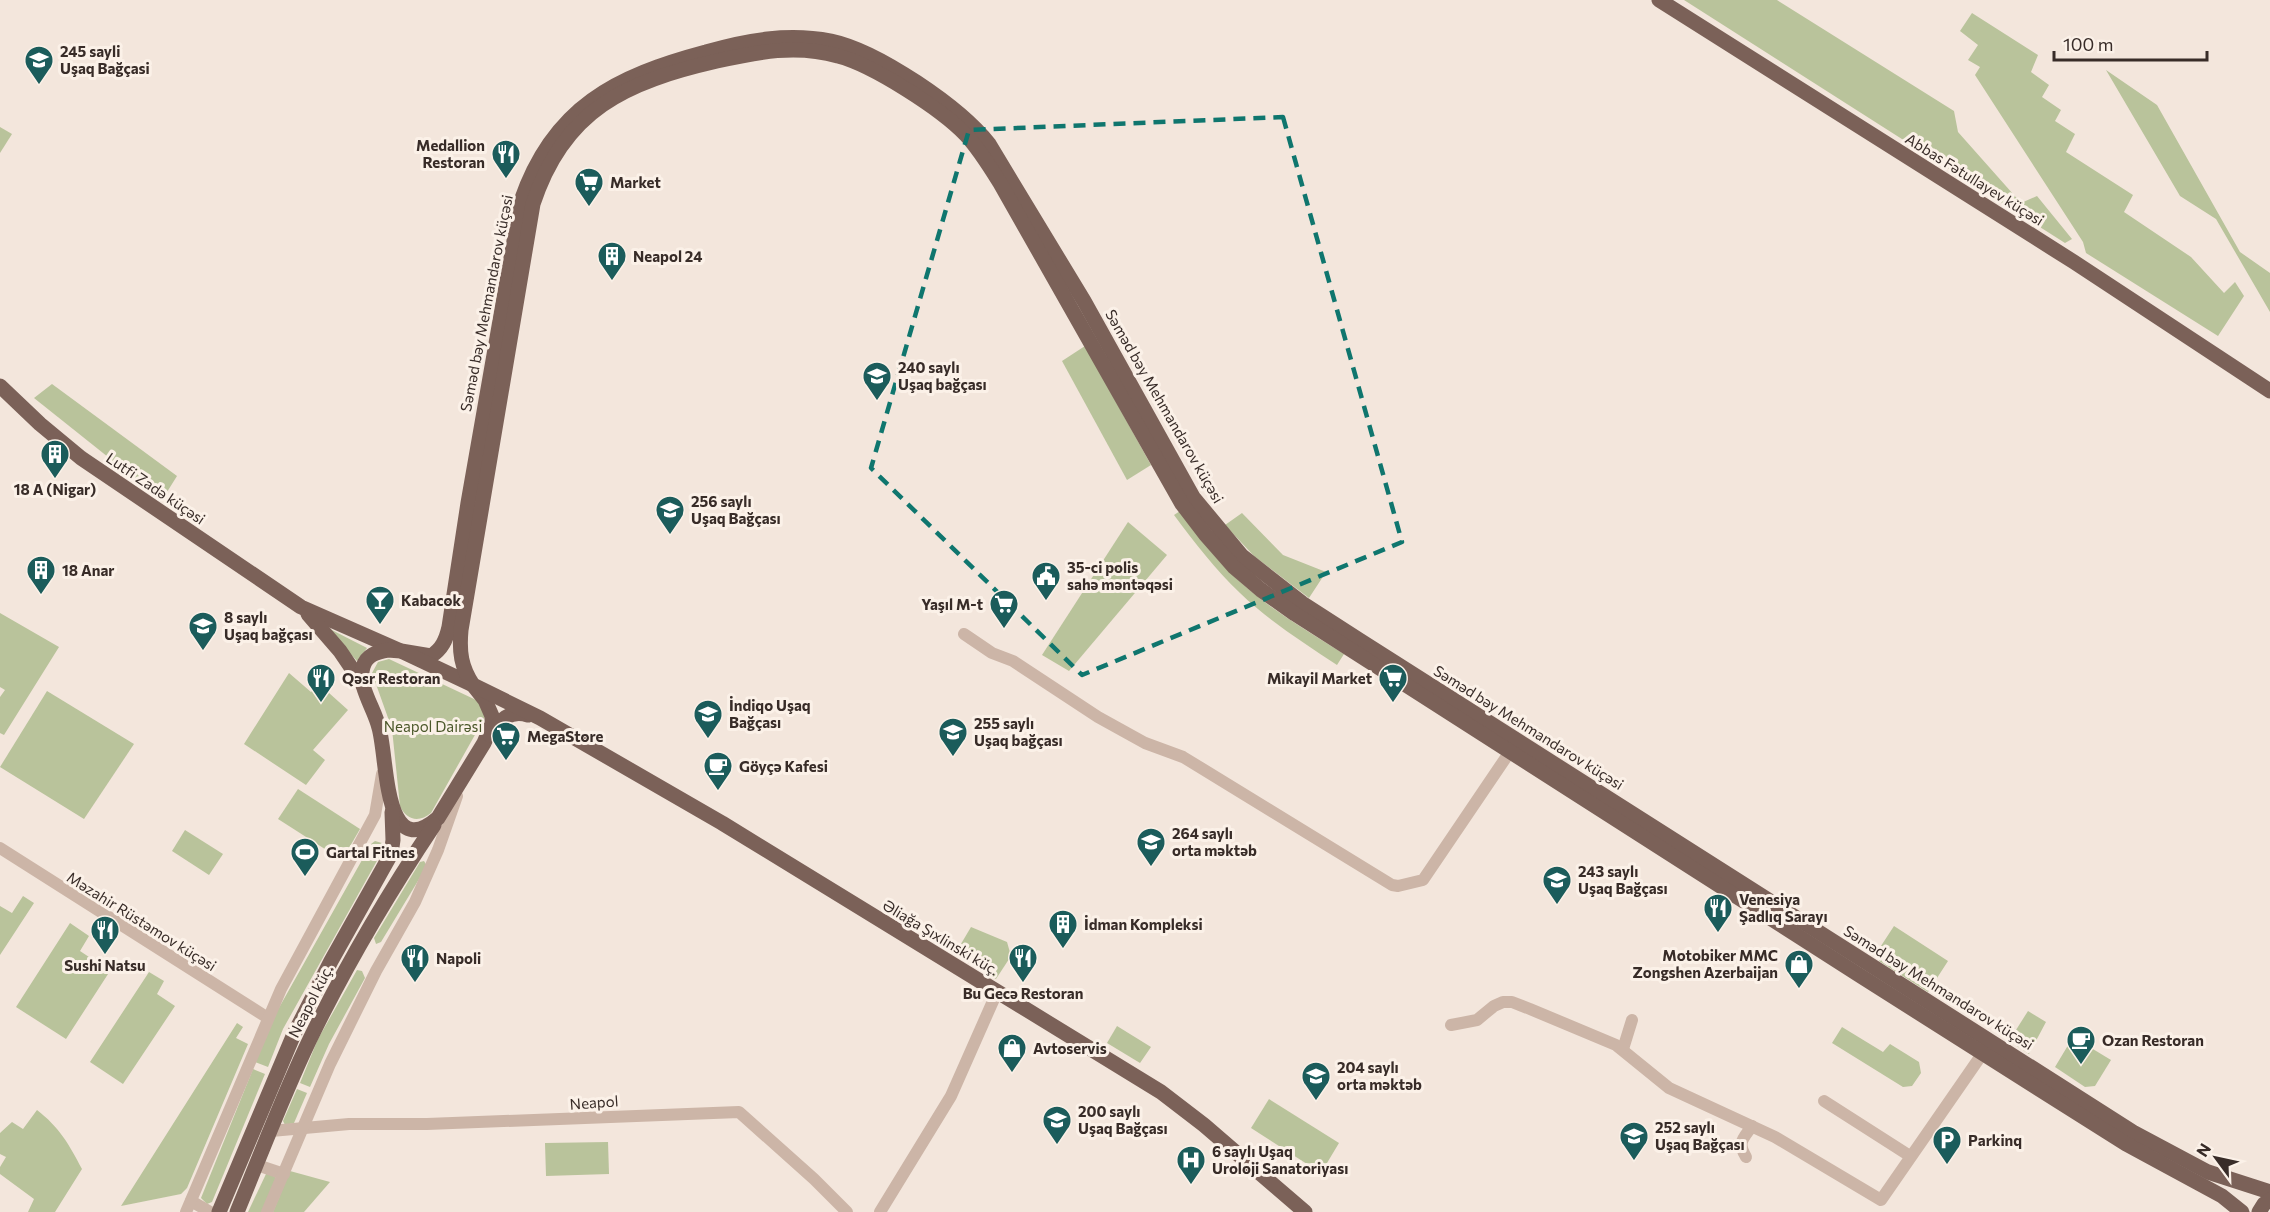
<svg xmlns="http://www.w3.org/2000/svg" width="2270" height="1212" viewBox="0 0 2270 1212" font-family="Commissioner,sans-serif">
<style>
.green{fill:#b9c39b}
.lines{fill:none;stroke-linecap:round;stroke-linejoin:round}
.minor{stroke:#ccb5a7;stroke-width:12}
.major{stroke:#7b6158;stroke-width:15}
.marked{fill:none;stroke:#0f766e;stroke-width:4.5;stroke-dasharray:12 8;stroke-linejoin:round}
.labels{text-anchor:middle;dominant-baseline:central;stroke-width:6;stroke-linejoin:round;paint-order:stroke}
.poi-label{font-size:15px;font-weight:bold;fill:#382c28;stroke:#fbf1e8;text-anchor:start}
.street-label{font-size:15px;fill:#382c28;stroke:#fbf1e8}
.park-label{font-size:15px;fill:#4b582a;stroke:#fbf1e8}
</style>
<rect width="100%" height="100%" fill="#f3e6dc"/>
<g class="green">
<polygon points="1684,0 1777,0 1954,111 1958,132 2021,203 2037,196 2072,239 2065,243"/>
<polygon points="1972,13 2038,55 2031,72 2049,85 2042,97 2061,110 2055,121 2075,134 2066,152 2133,195 2124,212 2191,257 2224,293 2235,282 2244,296 2218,336 2086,253 2083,242 1975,75 1980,67 1968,60 1978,45 1960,31"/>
<polygon points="2106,70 2157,105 2240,252 2270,273 2270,312 2216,219 2180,196"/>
<polygon points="0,127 12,134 0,153"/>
<polygon points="1085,346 1151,465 1127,480 1062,361"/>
<polygon points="52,384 177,476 162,500 34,398"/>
<path d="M1180,511C1198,535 1215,559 1237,579C1269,609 1308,631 1344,654L1337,665C1304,643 1269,621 1240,593C1215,569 1195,543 1174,515Z"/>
<polygon points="1242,513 1283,555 1326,572 1309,598 1254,556 1225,525"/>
<polygon points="1128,522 1167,555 1069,671 1042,655"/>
<polygon points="0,613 59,647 4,735 0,733 0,697 5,690 0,687"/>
<polygon points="326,627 367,648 357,661"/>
<path d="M389,659L474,699L479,702L485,717L431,813C419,823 406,820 400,806L392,729L372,673L378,662Z"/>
<polygon points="289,673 311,692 319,684 348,710 313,750 325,760 306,785 244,744"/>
<polygon points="47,691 134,744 84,819 0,767"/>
<polygon points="298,789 360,829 342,860 278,819"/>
<polygon points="185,830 223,854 209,875 172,851"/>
<polygon points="375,841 382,843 383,850 283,1029 268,1067 255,1062 271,1022 371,844"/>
<polygon points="424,861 427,866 381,942 376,944 374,938 420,862"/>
<polygon points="23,896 34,903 0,955 0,906 12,913"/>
<polygon points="70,923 89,936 80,951 110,971 66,1039 16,1007"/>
<polygon points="1894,926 1948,961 1928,992 1879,961 1883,953 1879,949"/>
<polygon points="971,927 1007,942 1011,956 996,979 955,954"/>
<polygon points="357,970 362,971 365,978 329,1044 310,1087 300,1083 318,1039"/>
<polygon points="149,972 164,981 157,994 175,1006 123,1084 90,1062"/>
<polygon points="2028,1011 2046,1022 2029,1054 2009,1041"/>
<polygon points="237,1023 243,1027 236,1038 248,1044 187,1188 181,1194 121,1206"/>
<polygon points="1117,1026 1151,1047 1140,1063 1107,1043"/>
<polygon points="1842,1027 1883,1052 1890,1044 1919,1062 1921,1073 1912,1086 1903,1087 1832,1043"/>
<polygon points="2073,1037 2111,1060 2095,1086 2085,1087 2055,1067"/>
<polygon points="253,1069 265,1074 212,1202 207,1204 201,1198"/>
<polygon points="297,1089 307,1093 294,1123 285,1125 283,1121"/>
<polygon points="1269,1099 1339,1143 1321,1173 1251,1128"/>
<path d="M37,1110C59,1127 69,1144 82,1169L55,1212H28L34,1199L0,1174V1167L6,1157L0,1154V1133L12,1122L23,1129Z"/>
<polygon points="608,1142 609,1174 546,1176 545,1143"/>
<polygon points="290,1171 330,1182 304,1212 273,1212"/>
<polygon points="266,1174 271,1174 276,1178 263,1212 248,1212"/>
</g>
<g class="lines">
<g class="minor">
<polyline points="964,634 992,653 1013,661 1098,717 1145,743 1183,757 1392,885 1398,886 1423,880 1509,753"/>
<polyline points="0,848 268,1018"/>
<polyline points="1451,1025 1477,1020 1494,1006 1503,1002 1512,1002 1530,1009 1616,1045 1669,1088 1775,1137 1881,1200 1987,1047"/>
<polyline points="1623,1049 1632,1020"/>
<polyline points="1824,1101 1910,1156"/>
<polyline points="271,1131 349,1124 427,1124 739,1112 814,1179 847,1212"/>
<path d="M1746,1157C1737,1142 1743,1139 1752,1126"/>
<polyline points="257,1165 284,1174"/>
<polyline points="191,1201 210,1212"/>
<polyline points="186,1212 281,989 375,815 382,774"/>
<polyline points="267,1212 330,1064 376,971 415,902 438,850 457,796"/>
<polyline points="880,1212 951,1096 997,992"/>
</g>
<g class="major">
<polyline points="1659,0 2074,262 2270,391"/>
<path d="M0,386L40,424L81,458L301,607L401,651L431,656C442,649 446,640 449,627L468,503L521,201C553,107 616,76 706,52C747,40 788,33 831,41C878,51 960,107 989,144L1084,301L1193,497L1242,556L1302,603L1361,641L2133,1132L2208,1172L2270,1192"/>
<polyline points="308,614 340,651 363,685"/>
<path d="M388,650L401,651L473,685L485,700L492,716V724L484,743L438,818C383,865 388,759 379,728C375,709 357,686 363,667C366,655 377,652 388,650Z"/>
<path d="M490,735C500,721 509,709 528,715"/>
<polyline points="219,1212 294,1034 331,961 391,854 393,840 392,812"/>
<path d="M237,1212C261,1154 283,1095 310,1039C346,965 388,894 434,825"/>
<path d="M1305,1212L1204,1125L1161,1092L722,823L540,718L473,685C461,667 459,652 461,630L533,204C564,109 626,82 717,61C758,52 796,44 838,56C873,65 941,109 966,135C979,149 990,167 1000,183L1182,504L1205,534L1234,567L1261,590L1295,614L1859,975L2126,1144L2222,1196L2242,1212"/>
<polyline points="2259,1212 2264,1204 2270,1200"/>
</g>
</g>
<path class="marked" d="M1283,117L1402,542L1082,675L871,468L969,130Z"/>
<defs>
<g id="school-pin" transform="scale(1.5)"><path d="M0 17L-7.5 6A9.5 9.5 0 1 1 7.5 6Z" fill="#1b5c5b" stroke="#fbf1e8"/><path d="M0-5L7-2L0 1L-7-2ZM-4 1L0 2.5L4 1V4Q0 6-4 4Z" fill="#fff"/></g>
<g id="restaurant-pin" transform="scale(1.5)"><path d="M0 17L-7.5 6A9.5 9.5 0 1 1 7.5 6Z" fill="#1b5c5b" stroke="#fbf1e8"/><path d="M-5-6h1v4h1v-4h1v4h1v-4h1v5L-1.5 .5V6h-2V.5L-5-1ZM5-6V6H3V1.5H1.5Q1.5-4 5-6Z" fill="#fff"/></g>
<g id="supermarket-pin" transform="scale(1.5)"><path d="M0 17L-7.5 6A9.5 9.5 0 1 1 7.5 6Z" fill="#1b5c5b" stroke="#fbf1e8"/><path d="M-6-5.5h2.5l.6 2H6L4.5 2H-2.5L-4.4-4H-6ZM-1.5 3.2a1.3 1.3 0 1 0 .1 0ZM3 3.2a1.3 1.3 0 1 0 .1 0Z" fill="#fff"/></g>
<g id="building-pin" transform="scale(1.5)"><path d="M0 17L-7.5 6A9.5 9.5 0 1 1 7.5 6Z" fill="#1b5c5b" stroke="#fbf1e8"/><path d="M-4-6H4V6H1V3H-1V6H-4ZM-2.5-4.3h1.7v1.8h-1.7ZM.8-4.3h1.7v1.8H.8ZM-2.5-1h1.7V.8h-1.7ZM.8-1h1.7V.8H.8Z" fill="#fff"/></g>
<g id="civic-pin" transform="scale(1.5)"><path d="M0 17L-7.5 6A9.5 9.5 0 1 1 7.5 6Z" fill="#1b5c5b" stroke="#fbf1e8"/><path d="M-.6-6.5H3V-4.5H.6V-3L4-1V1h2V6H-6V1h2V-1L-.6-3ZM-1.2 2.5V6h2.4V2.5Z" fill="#fff"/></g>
<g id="bar-pin" transform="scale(1.5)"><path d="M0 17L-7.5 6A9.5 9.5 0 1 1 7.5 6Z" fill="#1b5c5b" stroke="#fbf1e8"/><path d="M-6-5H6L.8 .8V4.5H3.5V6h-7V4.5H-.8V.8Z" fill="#fff"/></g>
<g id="cafe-pin" transform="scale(1.5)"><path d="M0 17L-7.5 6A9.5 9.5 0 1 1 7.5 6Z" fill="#1b5c5b" stroke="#fbf1e8"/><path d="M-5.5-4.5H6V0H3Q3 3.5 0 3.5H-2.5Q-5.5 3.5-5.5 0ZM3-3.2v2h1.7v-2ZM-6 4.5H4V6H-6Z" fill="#fff"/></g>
<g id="stadium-pin" transform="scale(1.5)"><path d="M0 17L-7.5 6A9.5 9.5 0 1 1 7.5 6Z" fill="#1b5c5b" stroke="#fbf1e8"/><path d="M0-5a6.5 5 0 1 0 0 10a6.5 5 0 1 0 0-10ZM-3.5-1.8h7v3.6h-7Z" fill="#fff"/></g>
<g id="shop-pin" transform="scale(1.5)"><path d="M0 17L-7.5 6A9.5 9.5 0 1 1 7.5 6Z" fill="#1b5c5b" stroke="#fbf1e8"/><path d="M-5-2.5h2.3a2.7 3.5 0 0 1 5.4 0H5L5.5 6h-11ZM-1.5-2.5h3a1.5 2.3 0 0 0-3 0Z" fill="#fff"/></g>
<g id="parking-pin" transform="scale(1.5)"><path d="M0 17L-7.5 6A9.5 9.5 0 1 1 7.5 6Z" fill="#1b5c5b" stroke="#fbf1e8"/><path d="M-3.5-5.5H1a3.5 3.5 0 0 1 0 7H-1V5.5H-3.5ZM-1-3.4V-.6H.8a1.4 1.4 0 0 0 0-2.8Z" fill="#fff"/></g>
<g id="hospital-pin" transform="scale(1.5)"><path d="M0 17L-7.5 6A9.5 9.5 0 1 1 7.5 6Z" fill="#1b5c5b" stroke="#fbf1e8"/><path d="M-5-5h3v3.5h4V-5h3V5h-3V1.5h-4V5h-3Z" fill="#fff"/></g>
</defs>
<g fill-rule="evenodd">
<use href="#school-pin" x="39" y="60"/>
<use href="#restaurant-pin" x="506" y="154"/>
<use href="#supermarket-pin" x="589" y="182"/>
<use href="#building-pin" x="612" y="256"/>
<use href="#school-pin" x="877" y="376"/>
<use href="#building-pin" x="55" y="454"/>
<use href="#school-pin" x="670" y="510"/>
<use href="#building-pin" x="41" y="570"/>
<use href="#civic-pin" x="1046" y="576"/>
<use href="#bar-pin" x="380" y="600"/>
<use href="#supermarket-pin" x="1004" y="604"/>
<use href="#school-pin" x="203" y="626"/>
<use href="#restaurant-pin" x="321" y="678"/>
<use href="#supermarket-pin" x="1393" y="678"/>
<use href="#school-pin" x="708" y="714"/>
<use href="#school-pin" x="953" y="732"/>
<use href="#supermarket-pin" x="506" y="736"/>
<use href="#cafe-pin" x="718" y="766"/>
<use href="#school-pin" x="1151" y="842"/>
<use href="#stadium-pin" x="305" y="852"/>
<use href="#school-pin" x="1557" y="880"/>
<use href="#restaurant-pin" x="1718" y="908"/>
<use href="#building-pin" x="1063" y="924"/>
<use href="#restaurant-pin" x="105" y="930"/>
<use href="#restaurant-pin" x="415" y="958"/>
<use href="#restaurant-pin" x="1023" y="958"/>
<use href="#shop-pin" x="1799" y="964"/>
<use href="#cafe-pin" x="2081" y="1040"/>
<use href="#shop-pin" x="1012" y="1048"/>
<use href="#school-pin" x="1316" y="1076"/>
<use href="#school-pin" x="1057" y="1120"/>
<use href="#school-pin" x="1634" y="1136"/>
<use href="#parking-pin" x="1947" y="1140"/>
<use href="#hospital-pin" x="1191" y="1160"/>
</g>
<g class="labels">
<g class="poi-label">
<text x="60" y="51">245 sayli<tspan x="60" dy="17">Uşaq Bağçasi</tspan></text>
<text x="485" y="145" text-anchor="end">Medallion<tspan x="485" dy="17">Restoran</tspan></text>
<text x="610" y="182">Market</text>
<text x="633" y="256">Neapol 24</text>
<text x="898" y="367">240 saylı<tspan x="898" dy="17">Uşaq bağçası</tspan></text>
<text x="55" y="489" text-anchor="middle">18 A (Nigar)</text>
<text x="691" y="501">256 saylı<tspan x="691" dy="17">Uşaq Bağçası</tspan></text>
<text x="1067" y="567">35-ci polis<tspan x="1067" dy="17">sahə məntəqəsi</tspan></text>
<text x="62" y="570">18 Anar</text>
<text x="401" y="600">Kabacok</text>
<text x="983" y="604" text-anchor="end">Yaşıl M-t</text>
<text x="224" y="617">8 saylı<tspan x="224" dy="17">Uşaq bağçası</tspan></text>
<text x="342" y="678">Qəsr Restoran</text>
<text x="1372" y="678" text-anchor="end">Mikayil Market</text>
<text x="729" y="705">İndiqo Uşaq<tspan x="729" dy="17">Bağçası</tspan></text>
<text x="974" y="723">255 saylı<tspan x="974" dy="17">Uşaq bağçası</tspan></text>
<text x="527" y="736">MegaStore</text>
<text x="739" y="766">Göyçə Kafesi</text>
<text x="1172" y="833">264 saylı<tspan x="1172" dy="17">orta məktəb</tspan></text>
<text x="326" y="852">Gartal Fitnes</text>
<text x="1578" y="871">243 saylı<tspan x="1578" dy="17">Uşaq Bağçası</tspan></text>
<text x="1739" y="899">Venesiya<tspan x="1739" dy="17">Şadlıq Sarayı</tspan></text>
<text x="1084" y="924">İdman Kompleksi</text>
<text x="1778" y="955" text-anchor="end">Motobiker MMC<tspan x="1778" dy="17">Zongshen Azerbaijan</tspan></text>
<text x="436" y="958">Napoli</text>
<text x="105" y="965" text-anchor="middle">Sushi Natsu</text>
<text x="1023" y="993" text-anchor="middle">Bu Gecə Restoran</text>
<text x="2102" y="1040">Ozan Restoran</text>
<text x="1033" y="1048">Avtoservis</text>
<text x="1337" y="1067">204 saylı<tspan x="1337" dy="17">orta məktəb</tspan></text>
<text x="1078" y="1111">200 saylı<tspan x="1078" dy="17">Uşaq Bağçası</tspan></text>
<text x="1655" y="1127">252 saylı<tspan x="1655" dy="17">Uşaq Bağçası</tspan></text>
<text x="1968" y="1140">Parkinq</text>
<text x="1212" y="1151">6 saylı Uşaq<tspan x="1212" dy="17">Uroloji Sanatoriyası</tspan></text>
</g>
<g class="street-label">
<text transform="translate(1975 179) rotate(32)">Abbas Fətullayev küçəsi</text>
<text transform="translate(486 303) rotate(-79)">Səməd bəy Mehmandarov küçəsi</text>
<text transform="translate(1165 406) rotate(60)">Səməd bəy Mehmandarov küçəsi</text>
<text transform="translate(156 488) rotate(34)">Lutfi Zadə küçəsi</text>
<text transform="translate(1529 727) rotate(32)">Səməd bəy Mehmandarov küçəsi</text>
<text transform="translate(142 921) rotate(32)">Məzahir Rüstəmov küçəsi</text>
<text transform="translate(941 937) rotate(31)">Əliağa Şıxlinski küç.</text>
<text transform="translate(1939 987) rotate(32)">Səməd bəy Mehmandarov küçəsi</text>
<text transform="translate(310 1001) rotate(-63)">Neapol küç.</text>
<text transform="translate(594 1102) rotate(-4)">Neapol</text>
</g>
<g class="park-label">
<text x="433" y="726">Neapol Dairəsi</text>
</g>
</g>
<g transform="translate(2216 1158) rotate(303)" stroke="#fbf1e8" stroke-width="4.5" paint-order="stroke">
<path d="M0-4.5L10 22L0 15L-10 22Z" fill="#382c28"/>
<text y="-9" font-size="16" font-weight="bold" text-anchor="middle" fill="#382c28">N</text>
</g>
<path d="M2054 51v9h153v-9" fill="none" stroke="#382c28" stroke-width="3"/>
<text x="2063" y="51" font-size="18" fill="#382c28" stroke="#fbf1e8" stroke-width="4.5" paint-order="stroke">100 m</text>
</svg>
